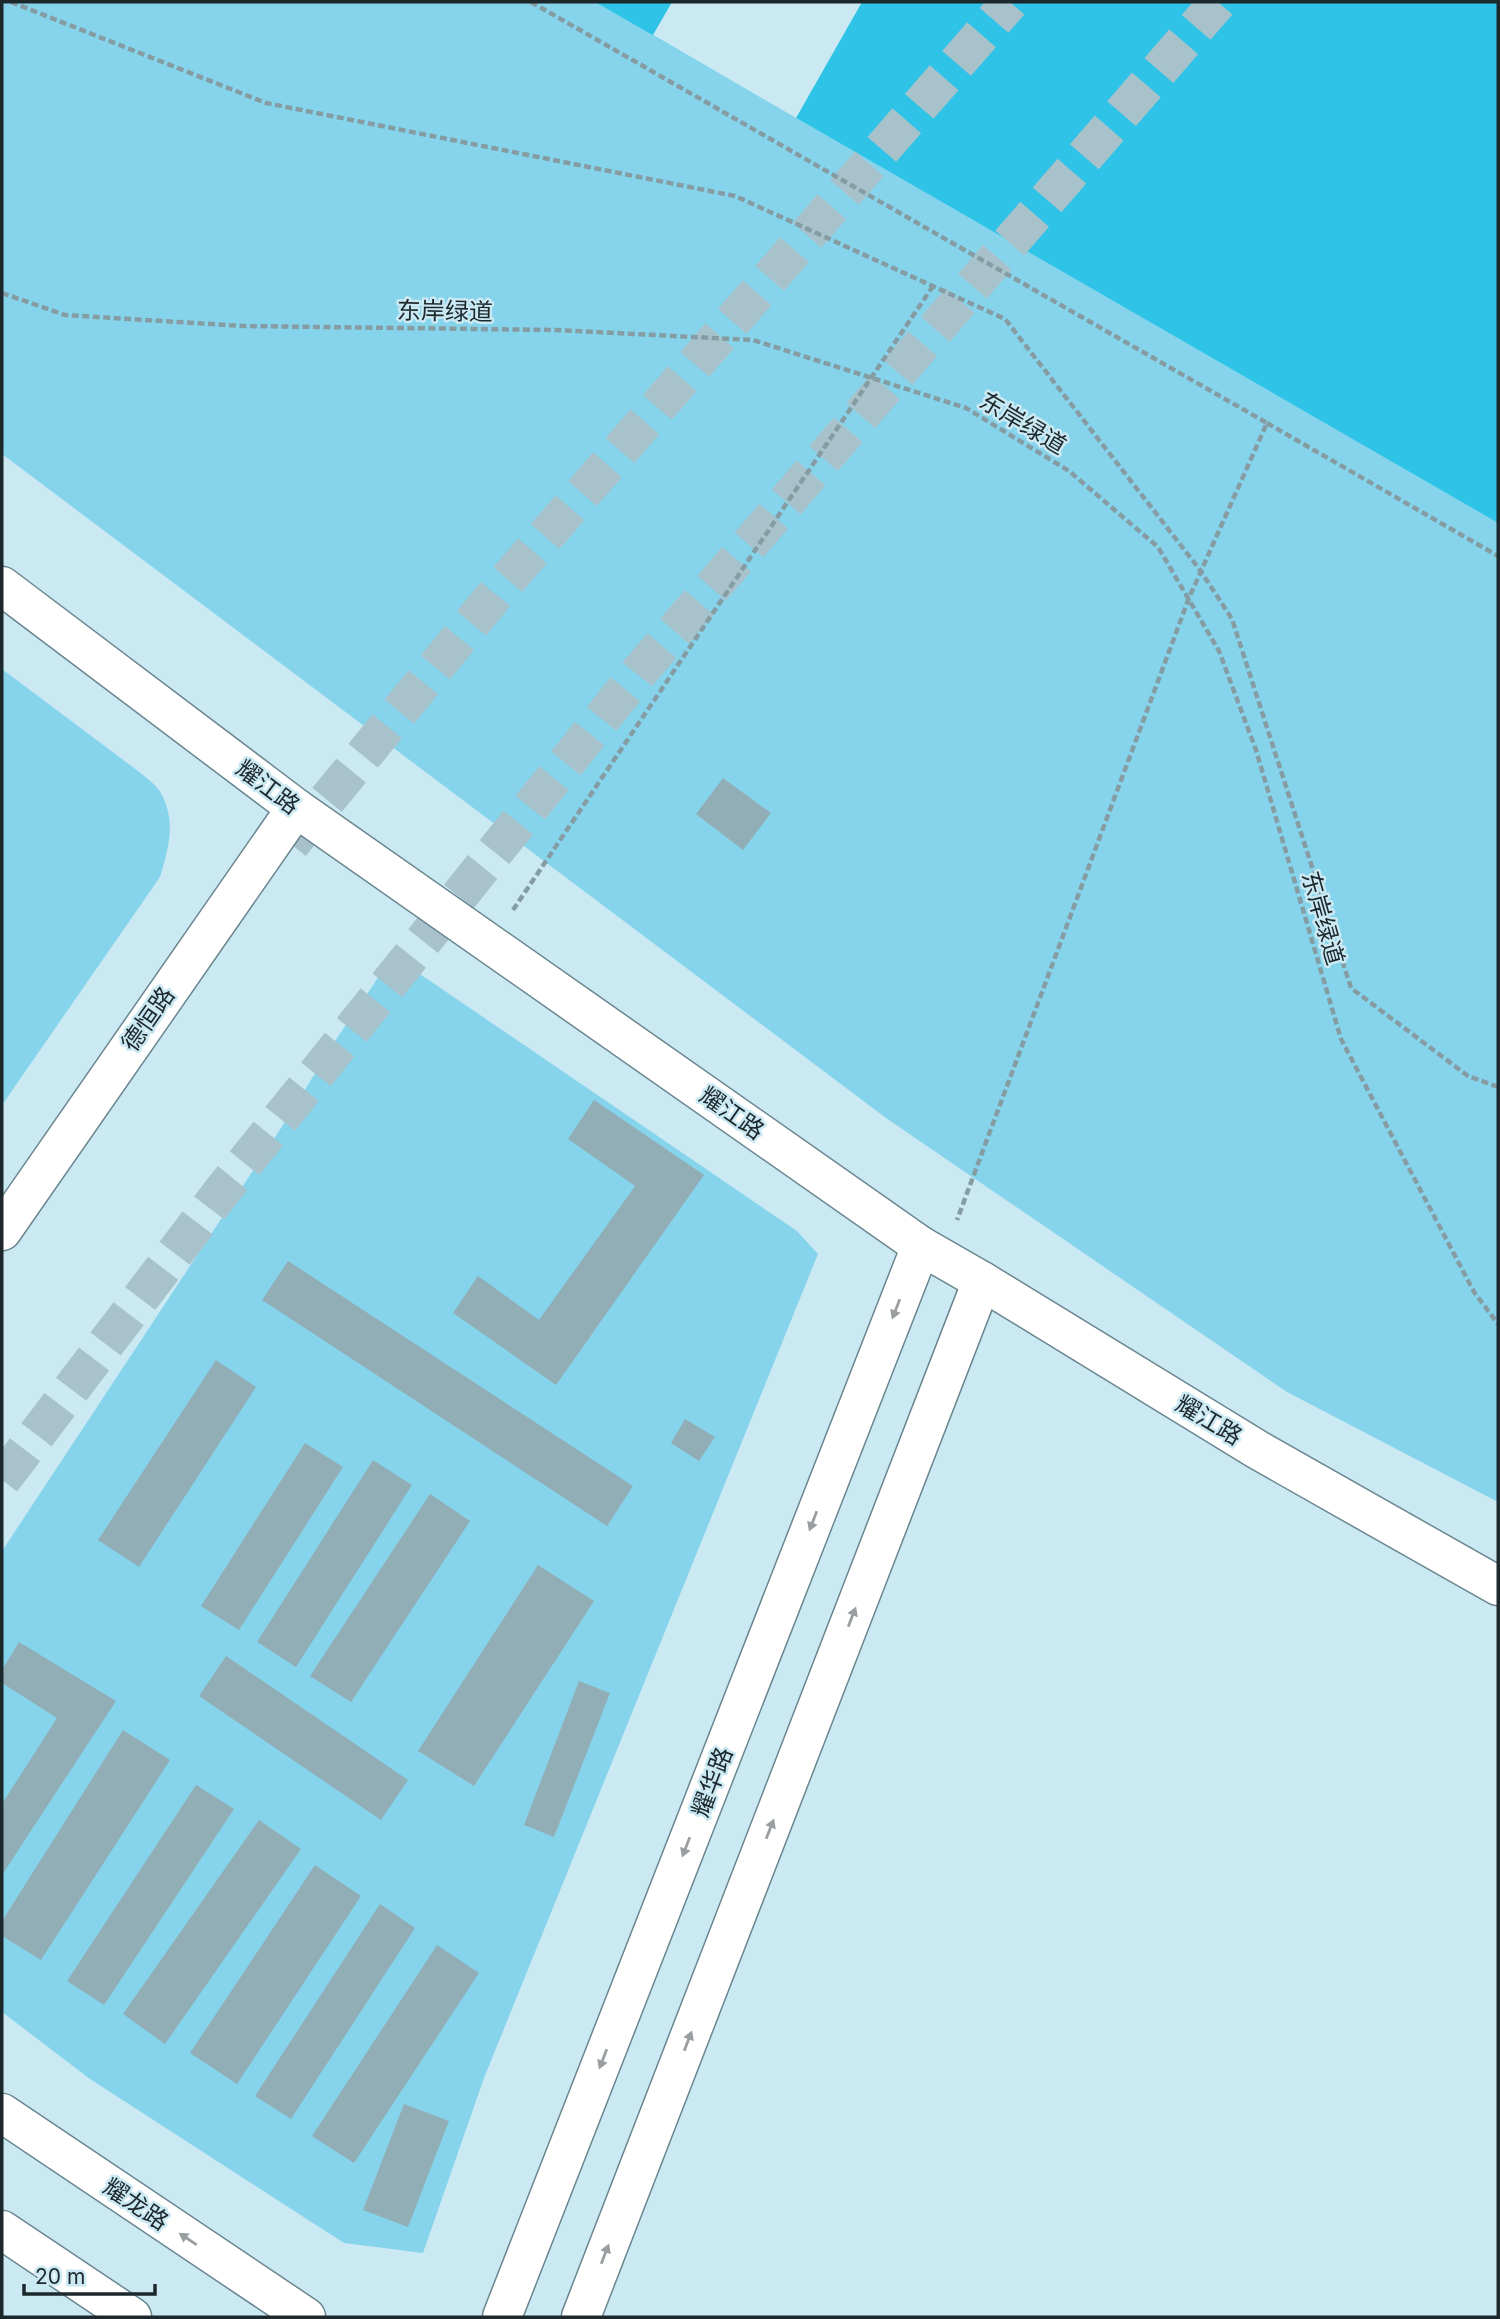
<svg xmlns="http://www.w3.org/2000/svg" width="1500" height="2319" viewBox="0 0 1500 2319" font-family="Inter,'Noto Sans SC',sans-serif">
<style>
.green{fill:#86d4ec}
.water{fill:#2fc3e7}
.pier{fill:#cbe9f3}
.building{fill:#91aeb7}
.lines{fill:none;stroke-linecap:round;stroke-linejoin:round}
.major-tunnel{stroke:#a8c2cb;stroke-width:38;stroke-dasharray:38 19;stroke-linecap:butt}
.minor-casing{stroke:#6a868f;stroke-width:41}
.major-casing{stroke:#6a868f;stroke-width:41}
.path{stroke:#859ca3;stroke-width:4.5;stroke-dasharray:7 3.5;stroke-linecap:butt}
.minor{stroke:#fff;stroke-width:38}
.major{stroke:#fff;stroke-width:38}
.oneway{fill:#999ea0}
.labels{text-anchor:middle;dominant-baseline:central;stroke-width:5;stroke-linejoin:round;paint-order:stroke}
.street-label{font-size:24px;fill:#1d282c;stroke:#cbe9f3}
</style>
<rect width="100%" height="100%" fill="#cbe9f3"/>
<g class="green">
<polygon points="2,2 595,2 1498,523 1498,1502 1287,1392 886,1118 2,454"/>
<path d="M2,669L138,771C145,777 154,783 159,790C177,819 169,847 160,877L2,1105Z"/>
<polygon points="395,957 797,1231 818,1254 484,2078 423,2253 344,2243 90,2079 2,2012 2,1551 281,1128 337,1038 380,975"/>
</g>
<polygon class="water" points="595,2 1498,2 1498,523"/>
<polygon class="pier" points="672,2 862,2 796,118 653,35"/>
<g class="building">
<polygon points="723,778 771,813 743,850 696,814"/>
<polygon points="594,1100 704,1175 556,1385 453,1313 478,1276 539,1320 635,1186 568,1139"/>
<polygon points="288,1261 633,1486 607,1526 262,1300"/>
<polygon points="216,1360 256,1387 139,1567 98,1540"/>
<polygon points="685,1419 715,1437 699,1461 671,1443"/>
<polygon points="305,1443 343,1467 239,1630 201,1606"/>
<polygon points="373,1460 412,1485 296,1667 257,1642"/>
<polygon points="430,1494 470,1521 351,1702 310,1676"/>
<polygon points="538,1565 594,1601 474,1786 418,1751"/>
<polygon points="19,1642 116,1701 2,1875 2,1804 57,1718 2,1683 2,1670"/>
<polygon points="226,1656 408,1780 381,1820 199,1696"/>
<polygon points="579,1681 610,1693 554,1837 524,1825"/>
<polygon points="123,1730 170,1760 41,1960 2,1936 2,1921"/>
<polygon points="196,1785 234,1809 104,2005 67,1981"/>
<polygon points="259,1820 301,1849 165,2044 123,2014"/>
<polygon points="315,1865 361,1896 237,2084 190,2053"/>
<polygon points="380,1904 415,1928 291,2119 255,2096"/>
<polygon points="437,1945 479,1973 354,2163 312,2136"/>
<polygon points="404,2104 449,2121 408,2227 363,2210"/>
</g>
<g class="lines">
<g class="major-tunnel">
<polyline points="291,844 502,586 1010,2"/>
<polyline points="2,1480 219,1195 640,671 1218,2"/>
</g>
<g class="minor-casing">
<polyline id="minor" points="2,586 296,808 921,1246 982,1281 1258,1450 1498,1586"/>
</g>
<g class="major-casing">
<g id="major">
<polyline points="2,1231 296,808"/>
<polyline points="2,2113 306,2317"/>
<polyline points="2,2230 132,2317"/>
<polyline points="502,2317 921,1246"/>
<polyline points="581,2317 982,1281"/>
</g>
</g>
<g class="path">
<polyline points="11,2 266,103 735,196 1005,319 1200,570 1232,619 1351,988 1468,1076 1498,1087"/>
<polyline points="531,2 1267,423 1189,598 957,1220"/>
<polyline points="2,293 65,315 243,326 556,330 753,340 966,408 1069,471 1158,547 1219,651 1256,750 1341,1039 1474,1292 1498,1324"/>
<polyline points="1267,423 1498,556"/>
<polyline points="513,910 933,286"/>
</g>
<use href="#minor" class="minor"/>
<use href="#major" class="major"/>
</g>
<defs><path id="oneway-solid" d="M-6-.8H1V-3.2L6.5 0L1 3.2V.8H-6Z" transform="scale(1.75)"/></defs>
<g class="oneway">
<use href="#oneway-solid" transform="translate(896 1309) rotate(111)"/>
<use href="#oneway-solid" transform="translate(813 1521) rotate(111)"/>
<use href="#oneway-solid" transform="translate(852 1617) rotate(-69)"/>
<use href="#oneway-solid" transform="translate(770 1829) rotate(-69)"/>
<use href="#oneway-solid" transform="translate(686 1847) rotate(111)"/>
<use href="#oneway-solid" transform="translate(688 2041) rotate(-69)"/>
<use href="#oneway-solid" transform="translate(603 2059) rotate(111)"/>
<use href="#oneway-solid" transform="translate(188 2239) rotate(-146)"/>
<use href="#oneway-solid" transform="translate(605 2254) rotate(-69)"/>
</g>
<g class="labels">
<g class="street-label">
<text transform="translate(445 311) rotate(1)">东岸绿道</text>
<text transform="translate(1023 423) rotate(31)">东岸绿道</text>
<text transform="translate(268 787) rotate(37)">耀江路</text>
<text transform="translate(1323 918) rotate(74)">东岸绿道</text>
<text transform="translate(148 1019) rotate(-55)">德恒路</text>
<text transform="translate(732 1113) rotate(35)">耀江路</text>
<text transform="translate(1209 1420) rotate(31)">耀江路</text>
<text transform="translate(712 1782) rotate(-69)">耀华路</text>
<text transform="translate(136 2204) rotate(34)">耀龙路</text>
</g>
</g>
<rect width="1500" height="2319" fill="none" stroke="#1d282c" stroke-width="7"/>
<path d="M24 2284v10h131v-10" fill="none" stroke="#1d282c" stroke-width="3.5"/>
<text x="35" y="2284" font-size="21" fill="#1d282c" stroke="#cbe9f3" stroke-width="5" paint-order="stroke">20 m</text>
</svg>
